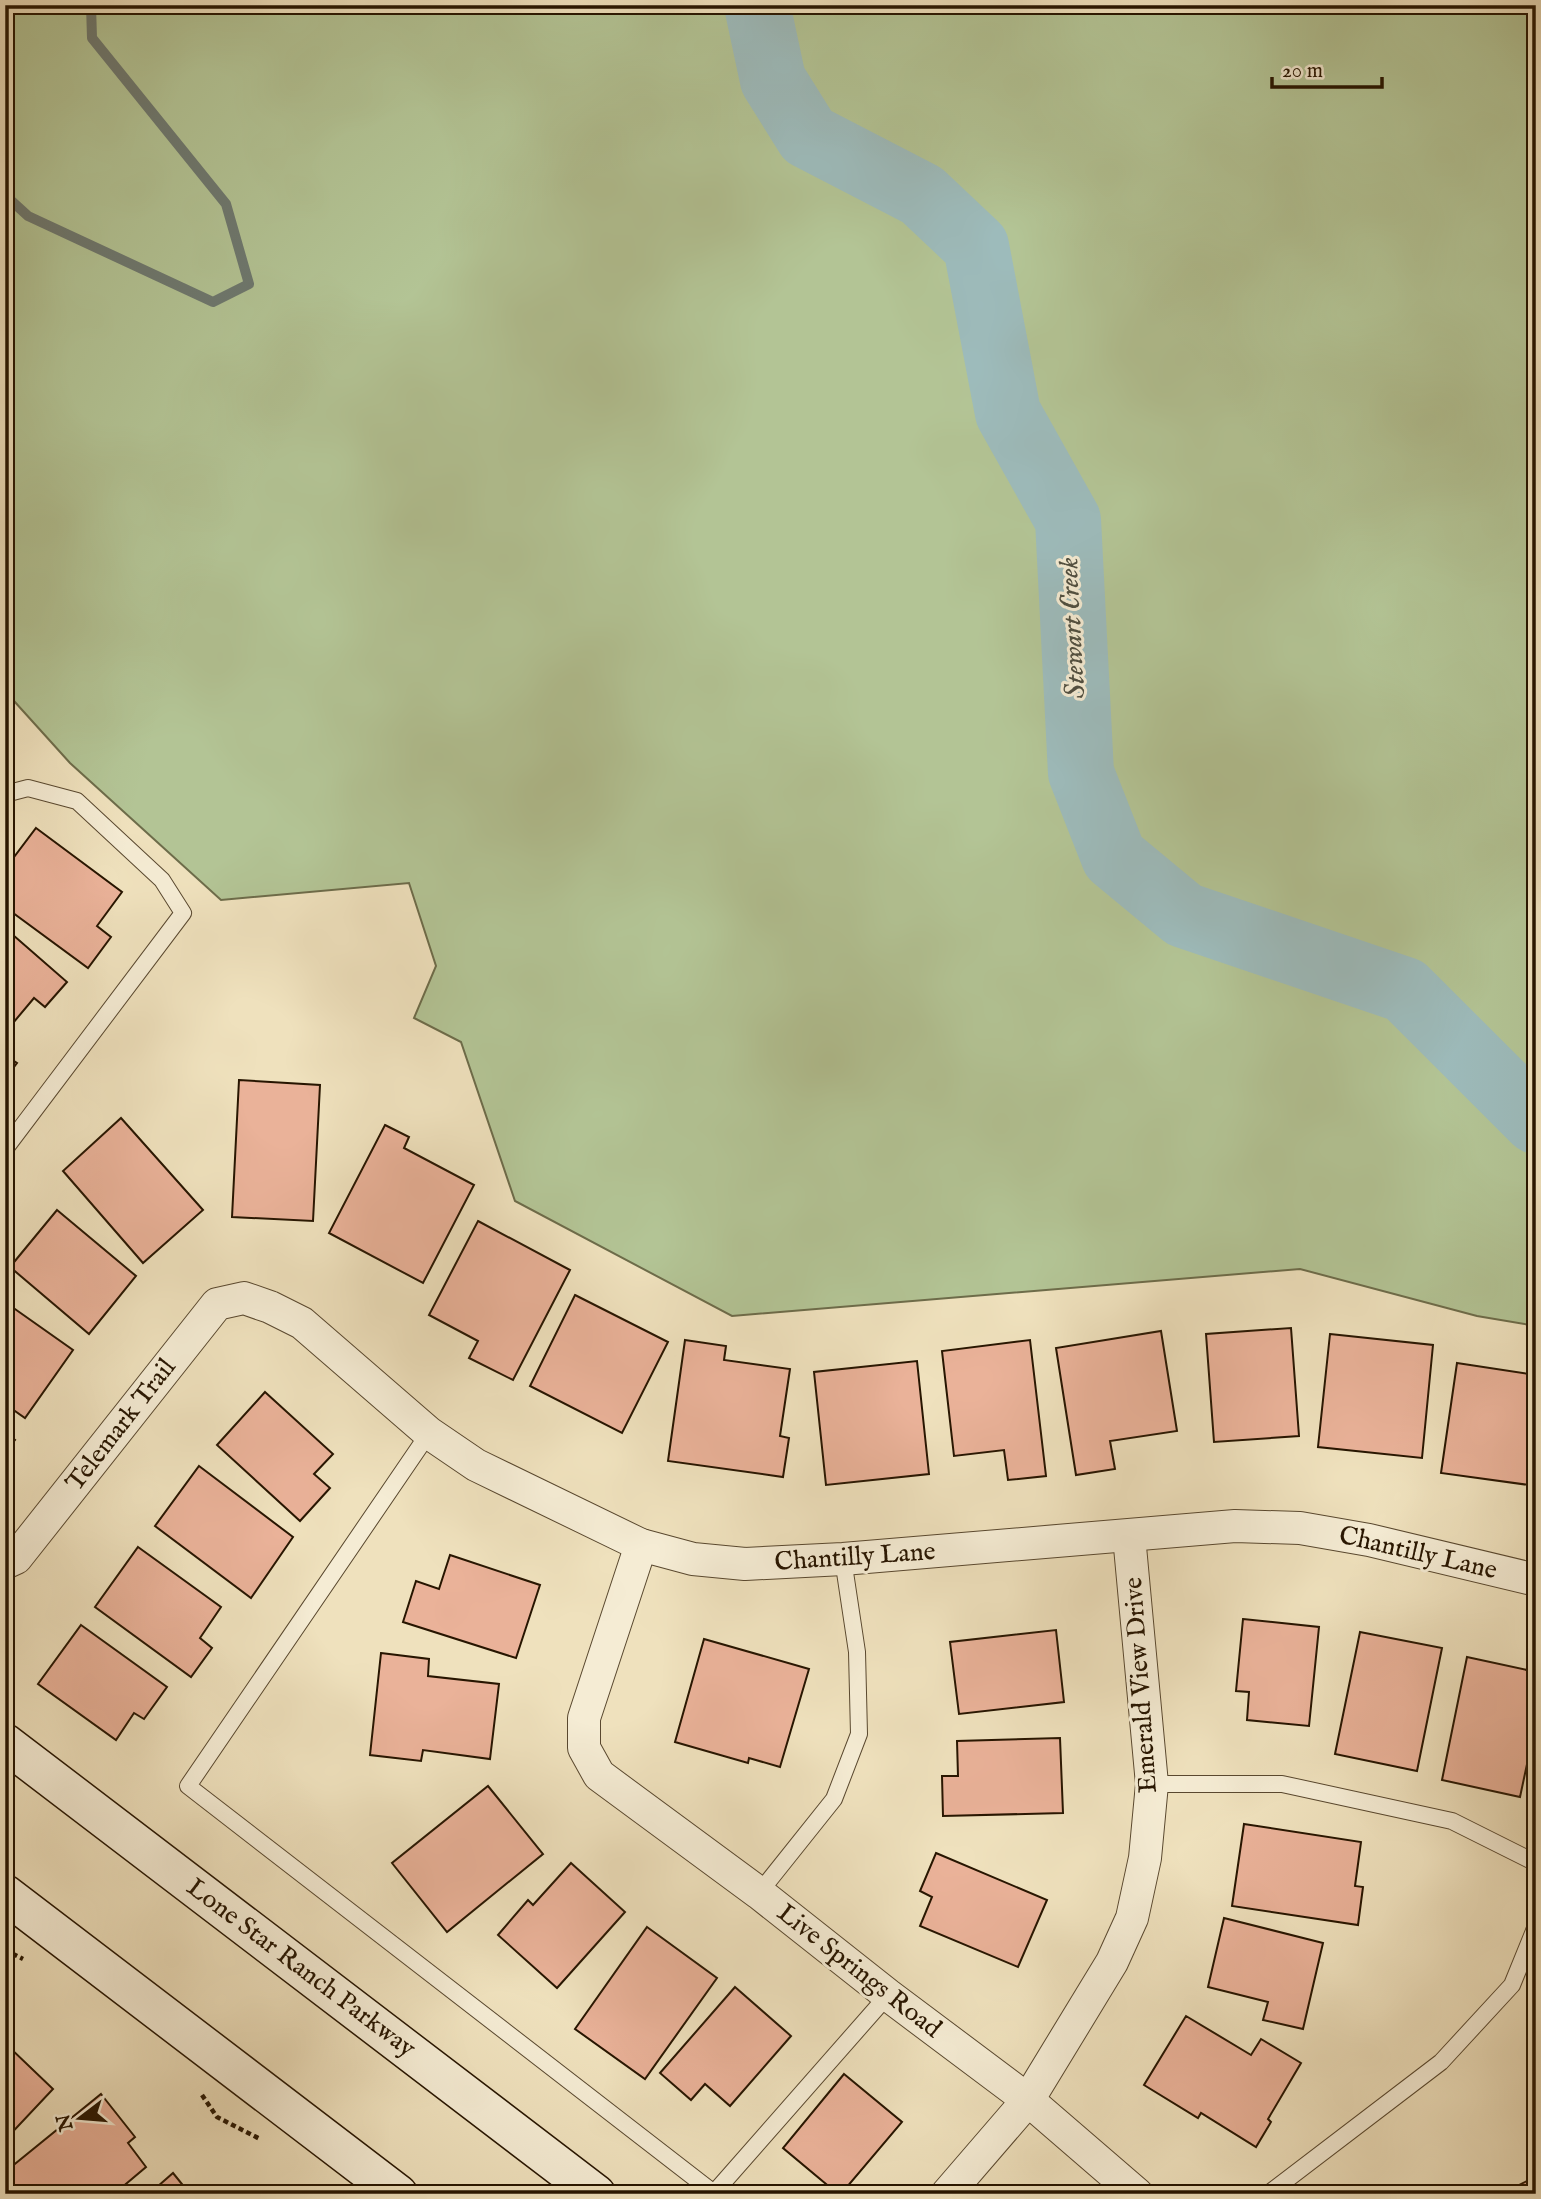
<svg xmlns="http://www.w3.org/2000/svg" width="1541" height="2199" viewBox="0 0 1541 2199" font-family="'IM FELL English',serif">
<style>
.green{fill:#b3c495;stroke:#6d6c4a;stroke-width:2}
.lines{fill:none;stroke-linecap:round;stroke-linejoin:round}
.stream{stroke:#6e7970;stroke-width:10}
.river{stroke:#9dbbbb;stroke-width:66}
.building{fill:#eab299;stroke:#271500;stroke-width:2}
.service-casing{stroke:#59482f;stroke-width:18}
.minor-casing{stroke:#59482f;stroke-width:34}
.secondary-casing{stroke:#271500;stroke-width:41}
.path{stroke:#271500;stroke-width:4.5;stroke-dasharray:5 3.5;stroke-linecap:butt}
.service{stroke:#f5ecd4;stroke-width:16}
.minor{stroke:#f5ecd4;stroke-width:32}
.secondary{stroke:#f5ecd4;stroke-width:38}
.labels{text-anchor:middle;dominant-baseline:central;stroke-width:6;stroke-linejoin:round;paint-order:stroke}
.street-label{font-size:26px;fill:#271500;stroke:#f5ecd4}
.water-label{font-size:28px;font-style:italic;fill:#504f41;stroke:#f5ecd4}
</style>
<rect width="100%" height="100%" fill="#efe1bd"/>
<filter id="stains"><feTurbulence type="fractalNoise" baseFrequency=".00286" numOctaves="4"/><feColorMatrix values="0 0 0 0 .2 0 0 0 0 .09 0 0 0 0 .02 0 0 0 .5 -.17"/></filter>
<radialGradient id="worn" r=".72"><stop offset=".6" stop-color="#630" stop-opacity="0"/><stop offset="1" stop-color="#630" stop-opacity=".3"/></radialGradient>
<polygon class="green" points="5,5 1536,5 1536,1326 1477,1316 1300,1269 732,1316 515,1201 461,1042 414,1018 436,966 409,883 221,900 70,763 5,691"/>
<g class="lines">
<polyline class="stream" points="5,195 28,216 213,302 249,284 226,204 92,38 91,5"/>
<polyline class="river" points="757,5 773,80 808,136 922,195 976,246 1008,413 1068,520 1081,773 1114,857 1184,915 1405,990 1536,1121"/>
</g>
<g class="building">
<polygon points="36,828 122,892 97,926 111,937 88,968 5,907 5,869"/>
<polygon points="5,928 67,982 45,1007 34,998 8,1029 5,1026"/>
<polygon points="5,1055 17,1063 5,1079"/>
<polygon points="239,1080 320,1085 313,1221 232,1217"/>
<polygon points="121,1118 203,1210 143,1263 63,1171"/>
<polygon points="385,1125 409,1137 404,1148 474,1185 423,1283 329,1233"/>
<polygon points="57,1210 136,1276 89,1334 10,1267"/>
<polygon points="478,1221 570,1270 513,1380 469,1358 478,1341 429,1315"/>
<polygon points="575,1295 668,1342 622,1433 530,1386"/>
<polygon points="5,1302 73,1350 25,1418 5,1404"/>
<polygon points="1291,1328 1299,1436 1214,1442 1206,1334"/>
<polygon points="1161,1331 1177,1431 1110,1441 1115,1469 1076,1475 1056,1348"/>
<polygon points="1330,1334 1433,1345 1422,1458 1318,1447"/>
<polygon points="685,1340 726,1346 724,1360 790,1369 780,1436 789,1438 783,1477 668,1461"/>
<polygon points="1030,1340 1046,1476 1008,1480 1004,1450 954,1456 942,1351"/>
<polygon points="917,1361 929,1474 826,1485 814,1372"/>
<polygon points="1457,1363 1536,1375 1536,1486 1441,1473"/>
<polygon points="265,1392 333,1454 314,1474 330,1488 300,1521 217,1445"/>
<polygon points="5,1432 15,1440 5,1452"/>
<polygon points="199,1466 293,1537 251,1598 155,1526"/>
<polygon points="138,1547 221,1607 200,1638 212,1648 191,1677 95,1607"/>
<polygon points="450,1555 540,1585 516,1658 403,1622 416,1581 439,1589"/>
<polygon points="1243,1619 1319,1627 1309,1726 1247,1720 1249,1692 1236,1691"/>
<polygon points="81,1625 167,1687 144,1719 134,1713 116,1740 38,1684"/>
<polygon points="1056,1630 1064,1702 959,1714 950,1642"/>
<polygon points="1360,1632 1442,1648 1417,1771 1335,1754"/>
<polygon points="704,1639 809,1669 780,1767 749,1758 748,1763 675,1742"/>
<polygon points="381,1653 429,1659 428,1676 499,1684 490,1759 423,1750 421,1761 370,1755"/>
<polygon points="1467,1657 1536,1672 1536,1722 1520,1797 1442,1780"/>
<polygon points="1060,1738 1063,1813 943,1816 942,1776 958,1776 957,1741"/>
<polygon points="488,1786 543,1854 447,1932 392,1863"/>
<polygon points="1244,1824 1361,1842 1355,1886 1363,1887 1358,1925 1232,1906"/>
<polygon points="936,1853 1047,1900 1018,1967 920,1926 932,1897 920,1891"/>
<polygon points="571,1863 625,1912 557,1988 498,1935 528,1900 533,1905"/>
<polygon points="1224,1918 1323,1943 1303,2029 1263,2020 1268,2002 1208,1987"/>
<polygon points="647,1927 717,1978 645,2079 575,2029"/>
<polygon points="735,1987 791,2036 730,2106 705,2084 691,2100 660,2073"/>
<polygon points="1186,2016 1251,2055 1261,2039 1301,2063 1268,2119 1271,2122 1256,2147 1201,2113 1198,2118 1144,2085"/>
<polygon points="5,2032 13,2040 8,2046 53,2089 5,2140"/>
<polygon points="844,2074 902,2122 841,2194 838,2194 783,2148"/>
<polygon points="101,2094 135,2137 128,2143 146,2167 114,2194 57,2194 54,2190 49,2194 12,2194 5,2186 5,2172"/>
<polygon points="1536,2164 1536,2194 1506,2194 1505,2192 1533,2178 1528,2168"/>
<polygon points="173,2173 190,2194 149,2194"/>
<polygon points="1360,2187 1362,2194 1342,2194"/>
</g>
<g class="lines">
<g class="service-casing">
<g id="service">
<polyline points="5,794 28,788 77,801 162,880 183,913 5,1149"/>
<polyline points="429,1433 188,1786 714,2193 888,1995"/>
<polyline points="1152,1784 1282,1784 1452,1821 1536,1863"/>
<polyline points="759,1893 834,1799 859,1734 857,1652 843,1559"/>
<polyline points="1268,2194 1441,2062 1512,1985 1536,1926"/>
</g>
</g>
<g class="minor-casing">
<g id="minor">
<polyline points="641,1545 584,1718 584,1748 599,1775 759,1893 888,1995 1028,2100 1137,2194"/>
<polyline points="5,1563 16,1558 217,1304 244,1298 270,1307 302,1323 429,1433 476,1465 641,1545 693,1559 745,1564 843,1559 1235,1526 1300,1528 1369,1540 1536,1580"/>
<polyline points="947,2194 1028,2100 1112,1962 1132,1918 1145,1858 1152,1784 1129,1536"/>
</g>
</g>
<g class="secondary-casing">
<g id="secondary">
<polyline points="5,1743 596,2194"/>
<polyline points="5,1894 398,2194"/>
</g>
</g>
<g class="path">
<polyline points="5,1950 23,1959"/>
<polyline points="202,2095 217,2117 260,2139"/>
</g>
<use href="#service" class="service"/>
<use href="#minor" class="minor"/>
<use href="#secondary" class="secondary"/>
</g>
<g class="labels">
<g class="street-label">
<text transform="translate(121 1425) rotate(-52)">Telemark Trail</text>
<text transform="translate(1418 1553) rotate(13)">Chantilly Lane</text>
<text transform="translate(855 1557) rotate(-4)">Chantilly Lane</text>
<text transform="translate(1141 1685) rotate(-94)">Emerald View Drive</text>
<text transform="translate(301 1968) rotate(37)">Lone Star Ranch Parkway</text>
<text transform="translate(859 1971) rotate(38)">Live Springs Road</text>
</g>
<g class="water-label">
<text transform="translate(1073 628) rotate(-93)">Stewart Creek</text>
</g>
</g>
<rect width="1541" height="2199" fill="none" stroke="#efe1bd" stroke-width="28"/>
<rect x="7" y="7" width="1527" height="2185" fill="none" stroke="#271500" stroke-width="3.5"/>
<rect x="14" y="14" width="1513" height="2171" fill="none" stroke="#271500" stroke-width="2"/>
<g transform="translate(80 2118) rotate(254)" stroke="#f5ecd4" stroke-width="5" paint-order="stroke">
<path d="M0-5L12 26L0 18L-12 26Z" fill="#271500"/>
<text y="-10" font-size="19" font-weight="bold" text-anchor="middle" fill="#271500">N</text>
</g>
<path d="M1272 77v10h110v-10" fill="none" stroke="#271500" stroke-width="3.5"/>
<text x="1282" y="77" font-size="21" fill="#271500" stroke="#f5ecd4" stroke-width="5" paint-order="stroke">20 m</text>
<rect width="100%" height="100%" filter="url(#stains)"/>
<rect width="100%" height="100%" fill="url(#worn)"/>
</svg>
